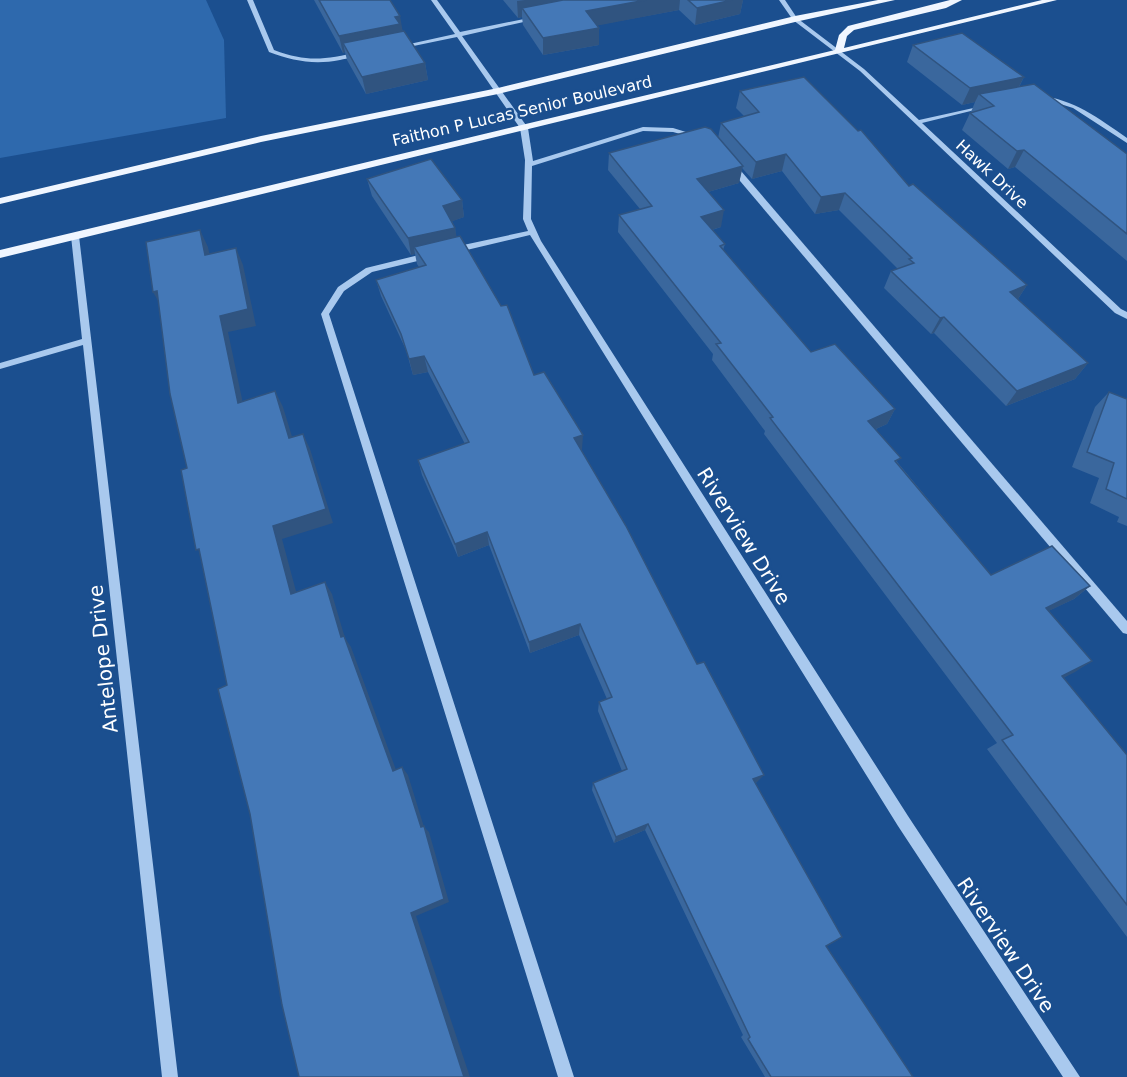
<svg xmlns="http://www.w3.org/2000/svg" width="1127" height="1077" viewBox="0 0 1127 1077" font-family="'DejaVu Sans',sans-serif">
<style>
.green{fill:#2e69ad}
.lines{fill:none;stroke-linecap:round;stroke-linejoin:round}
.minor{fill:#a9c9ee;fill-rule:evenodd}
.major{fill:#f0f6ff;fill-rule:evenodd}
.wall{fill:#3a679d}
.shaded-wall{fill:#305480}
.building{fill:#4478b7;stroke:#305480;stroke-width:1.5}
.labels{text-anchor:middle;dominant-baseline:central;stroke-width:5;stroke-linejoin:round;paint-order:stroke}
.far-street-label{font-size:16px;fill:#fff;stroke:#1b4f8f}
.street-label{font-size:20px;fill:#fff;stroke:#1b4f8f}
</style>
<rect width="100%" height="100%" fill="#1b4f8f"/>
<polygon class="green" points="0,0 206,0 224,40 226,118 0,158"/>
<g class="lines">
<g class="minor">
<path d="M247,0H253L274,50C309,63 325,59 360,52L363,54C357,57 348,58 340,60C314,65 293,61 269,52Z"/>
<polygon points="431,0 437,0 460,32 534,17 537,19 462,36 528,128 533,161 643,127 673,128 699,136 695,138 673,132 643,131 532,166 531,219 541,241 908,816 1080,1077 1063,1077 898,826 530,235 454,253 450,250 454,247 528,231 523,219 525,160 520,128 457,37 399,49 396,47 455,34"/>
<polygon points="779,0 785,0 797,18 864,69 919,120 987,105 987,107 922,123 1121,309 1127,312 1127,319 1115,313 860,71 793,20"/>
<path d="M1038,95C1075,100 1097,117 1127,138V143L1073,108L1051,101L1036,98V96Z"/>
<polygon points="729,164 735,164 1127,621 1127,634 1123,633 729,168"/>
<polygon points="75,233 79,236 178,1077 162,1077 83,345 0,369 0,363 82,339 71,236"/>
<polygon points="427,253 431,256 430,258 372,272 344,291 329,314 574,1077 558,1077 321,314 338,287 366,268"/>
</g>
<g class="major">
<polygon points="878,0 895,0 795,22 498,94 261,142 0,204 0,198 261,136 498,88 795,16"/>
<polygon points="950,0 962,0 946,8 854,30 847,36 844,48 1042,0 1057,0 0,258 0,250 835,50 839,35 848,26"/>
</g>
</g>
<g class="wall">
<polygon points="314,0 390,0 403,32 425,63 428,80 366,94 347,60 345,52 343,53"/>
<polygon points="503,0 743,0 740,14 695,25 679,10 597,25 599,45 543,55 523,25 522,17 518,18"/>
<polygon points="913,45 1024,77 1019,87 1127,154 1127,261 1015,167 1008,169 962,130 970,113 971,112 975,102 962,105 907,62"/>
<polygon points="740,91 909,186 1027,285 1018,299 1088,363 1075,379 1006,406 934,333 931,334 884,288 891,271 898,269 839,210 815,214 782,171 752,179 742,168 739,183 708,192 721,227 712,230 725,244 723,250 811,352 895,409 887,424 876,429 898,463 991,575 1090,586 1074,599 1048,611 1092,661 1063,678 1127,755 1127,937 987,749 997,743 764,434 765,431 712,360 713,354 618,232 619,215 640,209 608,170 609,153 718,138 721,123 744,116 736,108"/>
<polygon points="367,179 462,200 464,217 452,221 455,228 456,237 534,375 582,450 581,450 757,782 755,783 826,946 913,1077 765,1077 741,1037 743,1035 645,830 614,843 592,790 593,783 622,771 598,711 599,702 607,699 579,635 530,653 489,545 458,557 422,475 418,460 465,444 428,372 413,375 406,350 381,296 376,280 419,267 417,264 415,254 411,255 372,196"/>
<polygon points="1109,392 1127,399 1127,526 1117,522 1119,517 1090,503 1099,478 1072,467 1095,407"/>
</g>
<g class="shaded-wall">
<polygon points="525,0 593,0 522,8 522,17 518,18 517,1"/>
<polygon points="646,0 680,0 679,10 585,28 586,11"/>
<polygon points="732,0 743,0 740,14 695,25 697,8"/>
<polygon points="400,16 403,33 343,43 345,52 343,53 339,36"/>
<polygon points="599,28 599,45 543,55 543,38"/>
<polygon points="425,63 428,80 366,94 362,77"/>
<polygon points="1024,77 1015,94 979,94 975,102 962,105 970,88"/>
<polygon points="1024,150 1015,167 1008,169 1017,151"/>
<polygon points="786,154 782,171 752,179 756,162"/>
<polygon points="743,166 739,183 694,196 697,179"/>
<polygon points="845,193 839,210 815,214 821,197"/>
<polygon points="462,200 464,217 445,224 443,206"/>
<polygon points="724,210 721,227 698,234 701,217"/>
<polygon points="455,228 458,245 414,247 415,254 411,255 408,238"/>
<polygon points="200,230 208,247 213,272 205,255"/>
<polygon points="236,248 243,265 256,326 228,332 246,418 238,403 220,316"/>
<polygon points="1027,285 1016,302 1010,292"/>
<polygon points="157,291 162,308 153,292"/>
<polygon points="944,317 934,333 931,334 940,318"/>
<polygon points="424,356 428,372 413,375 409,359"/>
<polygon points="1088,363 1075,379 1006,406 1017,391"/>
<polygon points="275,391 283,407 297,453 289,438"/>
<polygon points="895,409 887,424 860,436 868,421"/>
<polygon points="303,434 310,449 333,523 282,539 300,606 291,594 273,526"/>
<polygon points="583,435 582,450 573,453 574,438"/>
<polygon points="487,532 489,545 458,557 455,544"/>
<polygon points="325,582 332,594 345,638 351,647 399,778 393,771 341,637"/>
<polygon points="1090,586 1074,599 1030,620 1046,608"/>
<polygon points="580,624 579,635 530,653 529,642"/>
<polygon points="1092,661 1075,672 1046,687 1062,676"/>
<polygon points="402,767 408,775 424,827 429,832 449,902 416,916 470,1077 464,1077 411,913 421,827"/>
<polygon points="764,775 757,782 746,787 753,779"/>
<polygon points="648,824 645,830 614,843 616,837"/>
</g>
<g class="building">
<polygon points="319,0 390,0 400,16 395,17 400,24 339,36"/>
<polygon points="563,0 646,0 586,11 599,28 543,38 522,8"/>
<polygon points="688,0 732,0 697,8"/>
<polygon points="404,31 425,63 362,77 343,43"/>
<polygon points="962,33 1024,77 970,88 913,45"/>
<polygon points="804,77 858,131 861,130 909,186 913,184 1027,285 1010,292 1088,363 1017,391 944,317 940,318 891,271 914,263 909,259 912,258 845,193 821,197 786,154 756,162 721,123 759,112 740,91"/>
<polygon points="1034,84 1127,154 1127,234 1024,150 1017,151 970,113 994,106 979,94"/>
<polygon points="705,127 711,129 743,166 697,179 724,210 701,217 725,244 720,246 811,352 835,344 895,409 868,421 901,458 895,461 991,575 1052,546 1090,586 1046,608 1092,661 1062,676 1127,755 1127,905 1002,740 1013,735 770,418 773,417 716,344 721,343 619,215 652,206 609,153"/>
<polygon points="431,159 462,200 443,206 455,228 408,238 367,179"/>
<polygon points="200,230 205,255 236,248 248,309 220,316 238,403 275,391 289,438 303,434 326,509 273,526 291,594 325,582 341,637 344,636 393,771 402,767 421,827 424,826 444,899 411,913 464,1077 299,1077 282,1005 250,814 218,689 227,685 199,549 196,550 181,470 187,468 170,394 157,291 153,292 146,242"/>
<polygon points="460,236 501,306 507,305 534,375 544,372 583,435 574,438 626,526 697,664 704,662 764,775 753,779 842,937 826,946 913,1077 771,1077 748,1039 750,1037 648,824 616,837 593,783 627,769 599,702 612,697 580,624 529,642 487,532 455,544 418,460 469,442 424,356 409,359 401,334 376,280 426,265 414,247"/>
<polygon points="1109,392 1127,399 1127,499 1106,489 1114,463 1087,452"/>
</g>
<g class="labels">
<g class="far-street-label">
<text transform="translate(522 111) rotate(-13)">Faithon P Lucas Senior Boulevard</text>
<text transform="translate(992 174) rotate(43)">Hawk Drive</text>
</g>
<g class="street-label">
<text transform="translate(744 536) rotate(58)">Riverview Drive</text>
<text transform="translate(103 659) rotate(-96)">Antelope Drive</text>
<text transform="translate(1006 945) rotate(56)">Riverview Drive</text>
</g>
</g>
</svg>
